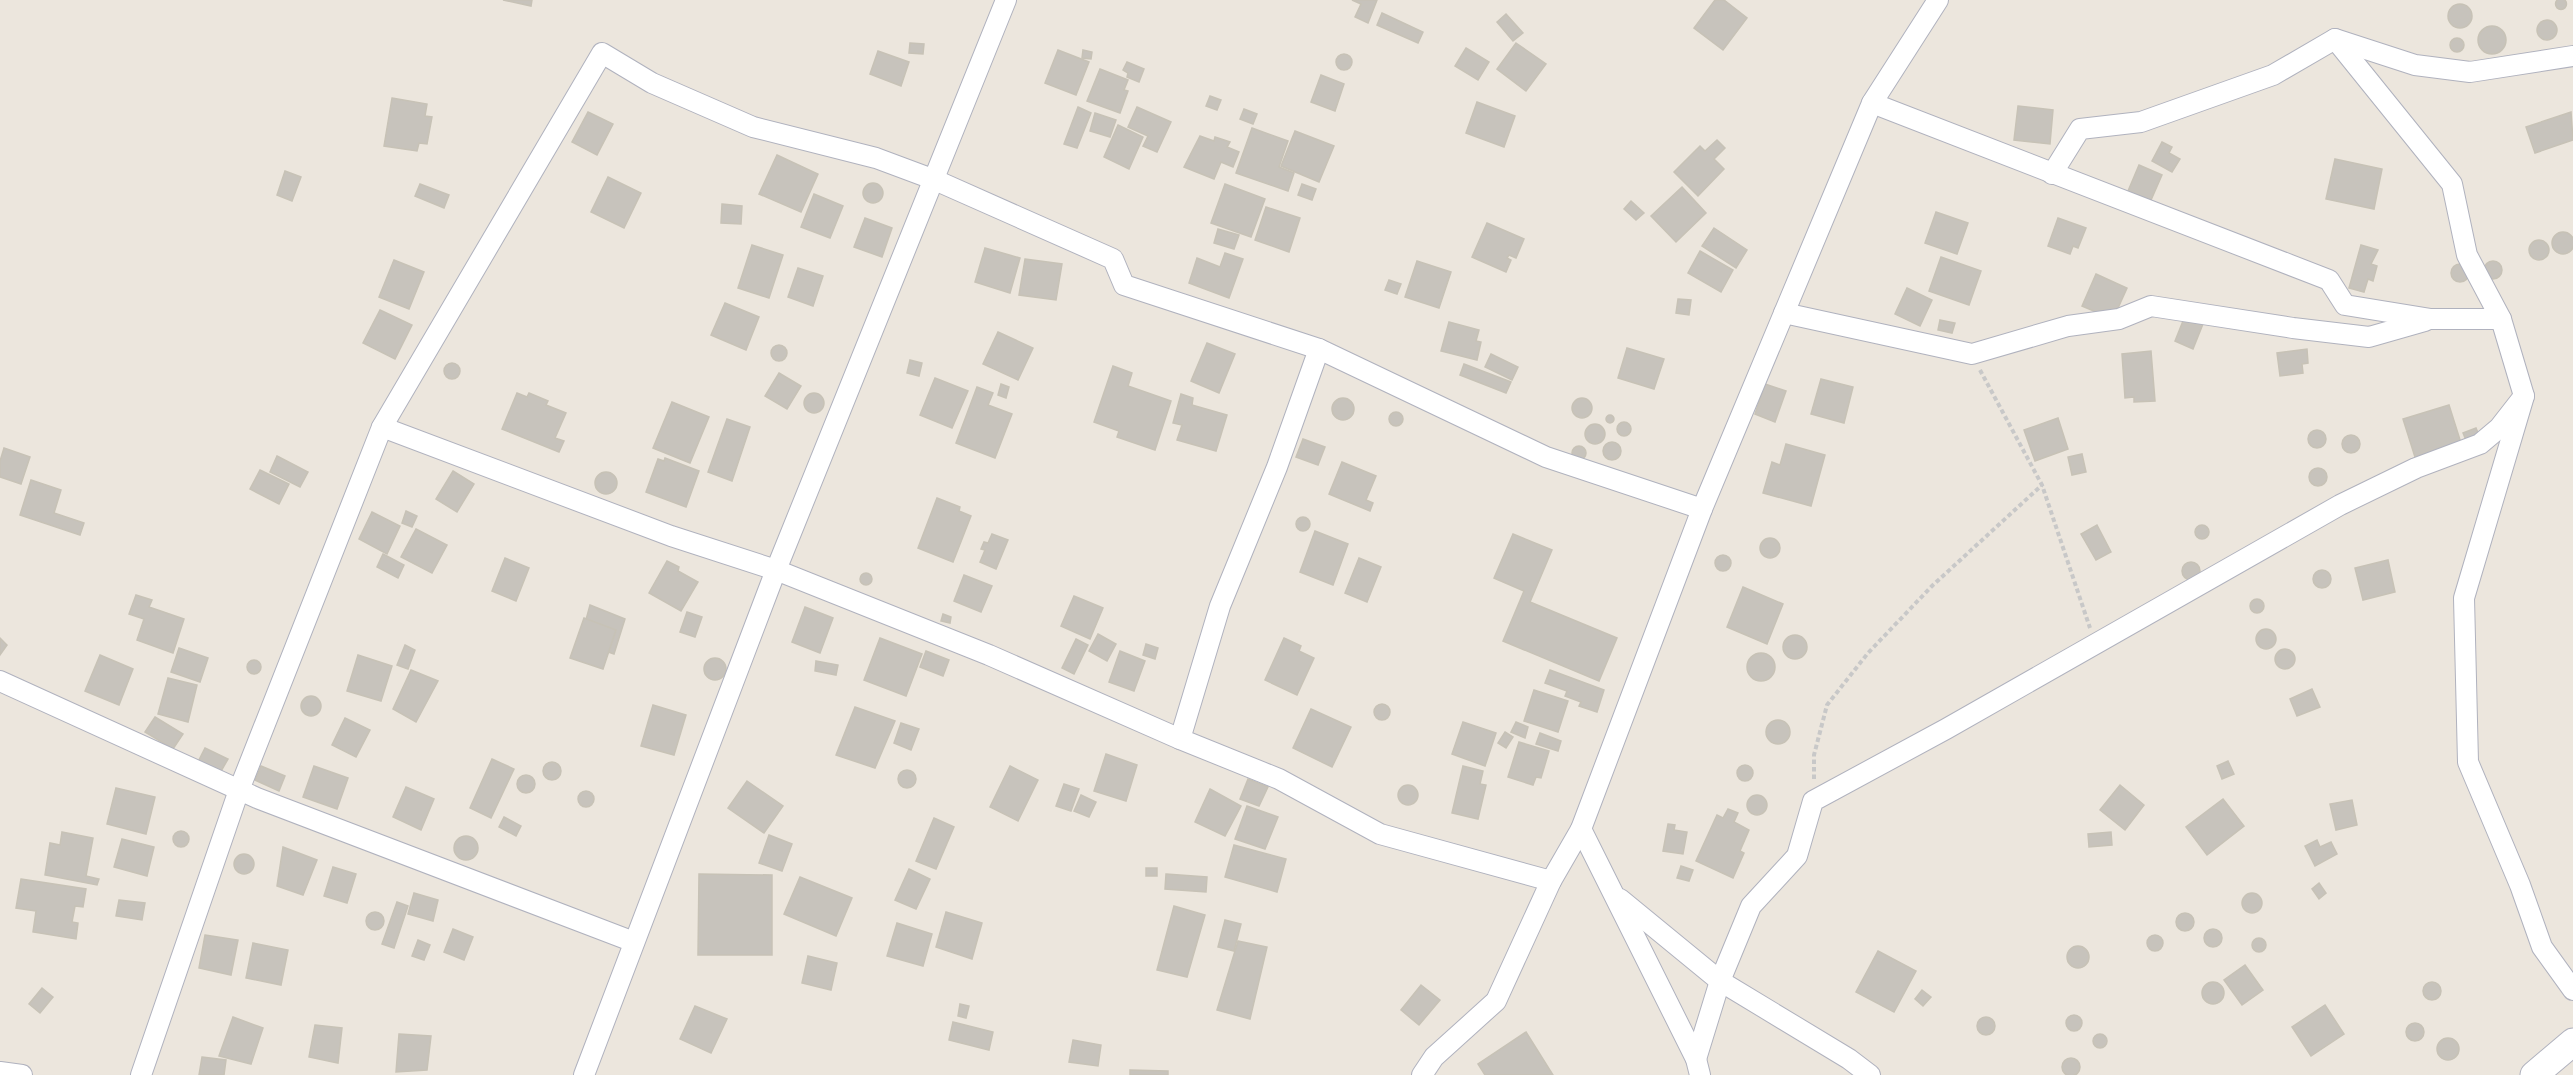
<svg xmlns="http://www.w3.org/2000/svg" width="2573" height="1075" viewBox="0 0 2573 1075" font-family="Montserrat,sans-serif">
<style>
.building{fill:#c7c3bc;stroke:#c7c2b6;stroke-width:1.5}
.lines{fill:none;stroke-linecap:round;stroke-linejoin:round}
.street-casing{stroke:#b0b2be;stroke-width:22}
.secondary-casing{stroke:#b0b2be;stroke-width:29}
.path{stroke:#c8c8c8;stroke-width:4;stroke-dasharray:4.5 3;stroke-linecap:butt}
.street{stroke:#fff;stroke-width:20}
.secondary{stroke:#fff;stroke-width:27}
</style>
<rect width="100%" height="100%" fill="#ece6dd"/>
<g class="building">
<circle cx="2561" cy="4" r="5.5"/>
<polygon points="503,0 532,0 531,6"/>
<polygon points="1352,0 1377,0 1368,23 1355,17 1361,4"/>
<polygon points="1715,0 1724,0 1747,18 1723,50 1694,28"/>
<circle cx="2460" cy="16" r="12"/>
<polygon points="1382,13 1423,32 1418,43 1377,25"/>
<polygon points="1506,14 1523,33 1513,41 1497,22"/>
<circle cx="2547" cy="30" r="10"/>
<circle cx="2492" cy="40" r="14"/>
<circle cx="2457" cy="45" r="7"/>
<polygon points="910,43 924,44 923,54 909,53"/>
<polygon points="1516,43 1546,64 1526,91 1497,69"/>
<polygon points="1466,48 1489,62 1478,80 1455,66"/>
<polygon points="1058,50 1089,62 1076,95 1045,83"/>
<polygon points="1083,50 1092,52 1091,59 1082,58"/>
<polygon points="878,51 909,62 901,86 870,74"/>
<circle cx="1344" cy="62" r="8"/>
<polygon points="1127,62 1144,69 1139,82 1127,77 1128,73 1123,70"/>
<polygon points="1100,69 1128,80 1124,90 1128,91 1120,113 1087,101"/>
<polygon points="1321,75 1344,84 1335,111 1311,102"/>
<polygon points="1210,96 1221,100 1217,110 1206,106"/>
<polygon points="392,98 427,104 425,116 432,117 427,144 419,143 417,151 384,146"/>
<polygon points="1477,102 1515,116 1504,147 1466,133"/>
<polygon points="2018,106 2053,110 2050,144 2014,140"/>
<polygon points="1078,107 1091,113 1077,148 1064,144"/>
<polygon points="1137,107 1171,122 1157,152 1143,146 1148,136 1128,127"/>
<polygon points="1244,109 1257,114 1253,124 1240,119"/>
<polygon points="588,112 613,124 597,155 572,142"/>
<polygon points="2571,112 2573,140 2535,153 2526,127"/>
<polygon points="1095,113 1116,120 1110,137 1090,131"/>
<polygon points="1118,125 1143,137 1129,169 1104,157"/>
<polygon points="1252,128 1288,141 1279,167 1294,173 1288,191 1236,173"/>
<polygon points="1295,131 1334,146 1319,182 1281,166"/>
<polygon points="1200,136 1214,141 1215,137 1230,142 1227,147 1239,152 1233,167 1221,162 1214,179 1184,167"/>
<polygon points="1717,140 1725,148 1714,159 1724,169 1698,196 1674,172 1700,146 1705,151"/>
<polygon points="2162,142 2172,147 2169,153 2180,159 2172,172 2152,161"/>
<polygon points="777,155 818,174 801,212 759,194"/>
<polygon points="2335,159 2382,169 2374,209 2326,199"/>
<polygon points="2139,165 2162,175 2151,200 2128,191"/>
<polygon points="285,171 301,177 292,201 277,195"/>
<polygon points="608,177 641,193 624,228 591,212"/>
<circle cx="873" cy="193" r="10"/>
<polygon points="420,184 449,195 444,208 415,196"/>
<polygon points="1225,184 1265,199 1251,237 1211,223"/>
<polygon points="1302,184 1316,189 1312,200 1298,195"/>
<polygon points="1682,187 1706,213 1676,242 1651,216"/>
<polygon points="814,194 843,206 830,238 801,227"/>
<polygon points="1631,201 1644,213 1636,220 1624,209"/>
<polygon points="722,204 742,206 741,224 721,223"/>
<polygon points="1266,207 1300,218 1289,252 1255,240"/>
<polygon points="1936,212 1968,223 1957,254 1925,243"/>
<polygon points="865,218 892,228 882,257 854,247"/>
<polygon points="2058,218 2086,228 2078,248 2073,246 2070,254 2048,246"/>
<polygon points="1487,223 1524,239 1516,258 1509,255 1507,258 1511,260 1506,272 1472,257"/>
<polygon points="1714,228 1747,250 1736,268 1702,246"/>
<polygon points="1218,229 1239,235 1234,249 1214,243"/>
<circle cx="2563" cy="243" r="11"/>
<circle cx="2539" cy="250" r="10"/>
<polygon points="752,245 783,255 769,298 738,288"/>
<polygon points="2361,245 2378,250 2371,264 2377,266 2373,281 2368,279 2364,292 2349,288"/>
<polygon points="985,248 1020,258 1010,293 975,282"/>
<polygon points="1700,251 1733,270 1721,292 1688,273"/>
<polygon points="1225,253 1243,259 1229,298 1189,283 1197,258 1220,267"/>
<polygon points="1941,257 1981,271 1969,305 1929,291"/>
<polygon points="1025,259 1062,264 1056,300 1019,295"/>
<polygon points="394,260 424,272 409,309 379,297"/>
<circle cx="2493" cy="270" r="9"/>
<polygon points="1417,261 1451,272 1439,308 1405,297"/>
<circle cx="2460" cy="273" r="9"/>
<polygon points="798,268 823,276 813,306 788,297"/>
<polygon points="2096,274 2127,288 2113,319 2082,306"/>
<polygon points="1389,280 1401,284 1397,294 1385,290"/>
<polygon points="1907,288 1932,300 1920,326 1895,314"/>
<polygon points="1678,299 1691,300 1689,315 1676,313"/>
<polygon points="725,303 759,317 746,350 711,335"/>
<polygon points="380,310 412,325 395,359 363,343"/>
<polygon points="2185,316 2203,324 2193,349 2175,341"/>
<polygon points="1940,320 1955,323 1952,333 1938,330"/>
<polygon points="1449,322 1479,330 1476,341 1481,342 1477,360 1441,351"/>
<polygon points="998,332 1033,348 1018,380 983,364"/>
<polygon points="1207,343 1235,354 1219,393 1191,381"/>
<circle cx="779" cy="353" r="8"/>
<polygon points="1627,348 1664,359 1654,389 1618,378"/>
<polygon points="2307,349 2308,363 2302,364 2303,373 2280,376 2277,353"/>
<polygon points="2151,351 2155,401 2134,402 2134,397 2125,398 2122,354"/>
<polygon points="1491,354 1518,367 1512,380 1485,367"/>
<polygon points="910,360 922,363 919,376 907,373"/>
<circle cx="452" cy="371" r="8"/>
<polygon points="1464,364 1511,382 1506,393 1460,375"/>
<polygon points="1113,366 1132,373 1128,386 1171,401 1155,450 1117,437 1119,431 1094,422"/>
<polygon points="779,373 801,386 787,409 765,396"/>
<polygon points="935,378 968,391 952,428 920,415"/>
<polygon points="1821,379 1853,387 1844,423 1811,414"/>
<polygon points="1001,384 1009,387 1006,398 998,395"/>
<polygon points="1765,384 1786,391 1775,422 1755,414"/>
<polygon points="977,387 993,393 988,405 1012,414 995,458 956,443"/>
<circle cx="814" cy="403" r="10"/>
<polygon points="517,393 527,397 529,393 548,401 546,405 566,413 555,438 564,441 559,452 502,429"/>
<polygon points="1181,394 1193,398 1192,405 1227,415 1216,451 1177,440 1182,425 1173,423"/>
<circle cx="1343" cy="409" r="11"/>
<circle cx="1582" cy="408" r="10"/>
<polygon points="672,402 709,417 690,463 653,448"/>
<polygon points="2449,405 2461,443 2415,457 2403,419"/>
<circle cx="1396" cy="419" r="7"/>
<circle cx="1610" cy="419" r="4"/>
<polygon points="2058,418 2068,449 2035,461 2024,430"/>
<polygon points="727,419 750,427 732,481 708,472"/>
<circle cx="1624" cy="429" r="7"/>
<circle cx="1595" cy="434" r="10"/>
<polygon points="2476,428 2481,440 2468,445 2463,433"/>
<circle cx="2317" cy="439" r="9"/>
<circle cx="2351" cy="444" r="9"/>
<polygon points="1303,439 1325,447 1318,465 1296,457"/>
<circle cx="1612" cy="451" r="9"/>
<polygon points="1786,444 1825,455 1811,506 1763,493 1772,462 1780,465"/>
<circle cx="1579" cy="453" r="7"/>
<polygon points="4,448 30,457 21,484 0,477 0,461"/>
<polygon points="2082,454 2086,472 2072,475 2068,457"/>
<polygon points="277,456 308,472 300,487 270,472"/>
<polygon points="665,458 699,471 686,507 646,492 658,459 664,461"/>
<polygon points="1342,462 1376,476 1366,500 1373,503 1370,511 1329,494"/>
<circle cx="2318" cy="477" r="9"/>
<polygon points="260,470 289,484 279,504 250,489"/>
<polygon points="453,471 474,484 457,512 436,499"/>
<circle cx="606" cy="483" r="11"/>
<polygon points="31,480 61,490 54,513 84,523 80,535 20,515"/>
<polygon points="937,498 960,507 959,511 971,516 953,562 918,548"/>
<polygon points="406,511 417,516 412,527 402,523"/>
<polygon points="372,512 400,526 387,554 359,539"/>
<circle cx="1303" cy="524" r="7"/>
<circle cx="2202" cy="532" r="7"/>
<polygon points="2097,525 2111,552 2096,560 2081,534"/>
<polygon points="416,529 447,545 432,573 401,557"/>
<polygon points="1315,531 1348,544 1333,585 1300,572"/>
<polygon points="992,534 1008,540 996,569 980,562 985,550 981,549 984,542 988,543"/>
<polygon points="1513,534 1552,550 1530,602 1617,638 1599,681 1503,641 1524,591 1494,578"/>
<circle cx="1770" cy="548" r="10"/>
<polygon points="383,554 404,565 398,578 377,567"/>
<circle cx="1723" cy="563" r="8"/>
<polygon points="505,558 529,568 516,601 492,591"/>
<polygon points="1359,558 1381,567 1367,602 1345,593"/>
<polygon points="2388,560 2395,592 2363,600 2355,568"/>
<polygon points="667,561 679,567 678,571 698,582 681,611 649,593"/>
<circle cx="2191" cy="571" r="9"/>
<circle cx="2322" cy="579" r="9"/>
<circle cx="866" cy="579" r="6"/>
<polygon points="964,575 992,586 981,612 954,601"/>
<polygon points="1743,587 1783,604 1767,644 1727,627"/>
<polygon points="136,595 152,600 149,607 184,619 173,653 137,640 144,619 129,614"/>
<polygon points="1074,596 1103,608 1090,639 1061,626"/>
<circle cx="2257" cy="606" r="7"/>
<polygon points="590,605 625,619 614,654 580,642"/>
<polygon points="805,607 833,618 820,653 792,642"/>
<polygon points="687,612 702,617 695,637 680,632"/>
<polygon points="943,614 951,617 950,623 941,621"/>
<polygon points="584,618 616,630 603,669 570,658"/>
<circle cx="2266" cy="639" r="10"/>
<polygon points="1098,634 1116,644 1107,661 1089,651"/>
<circle cx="1795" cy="647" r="12"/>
<polygon points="0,638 7,645 0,655"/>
<polygon points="880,638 922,654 906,696 864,680"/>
<polygon points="1284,638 1301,646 1299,651 1314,658 1297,695 1265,680"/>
<polygon points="1076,639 1088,645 1074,674 1062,668"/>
<polygon points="1146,644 1158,648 1155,659 1143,655"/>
<polygon points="405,645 415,650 408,669 397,665"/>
<polygon points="179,648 208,658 200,682 171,672"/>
<circle cx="2285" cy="659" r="10"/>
<polygon points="926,651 949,660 943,676 920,667"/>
<polygon points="1120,651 1145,661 1134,691 1109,682"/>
<circle cx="1761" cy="667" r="14"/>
<polygon points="100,655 133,669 119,705 85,691"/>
<polygon points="358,655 392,666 381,701 347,691"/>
<circle cx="715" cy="669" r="11"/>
<circle cx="254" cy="667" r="7"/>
<polygon points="816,661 838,665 836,675 815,671"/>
<polygon points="411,670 438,681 416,722 393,709"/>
<polygon points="1550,670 1604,690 1597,712 1579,706 1581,702 1565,696 1567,691 1545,683"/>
<polygon points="168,678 197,685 188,722 158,714"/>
<polygon points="2312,689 2320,707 2297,716 2290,699"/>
<polygon points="1534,690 1568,701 1558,732 1524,721"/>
<circle cx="311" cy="706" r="10"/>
<circle cx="1382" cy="712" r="8"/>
<polygon points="653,705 686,715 674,755 641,746"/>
<polygon points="855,707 895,721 875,768 836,755"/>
<polygon points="1311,709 1351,727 1332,767 1293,748"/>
<polygon points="155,717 183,734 173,749 145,732"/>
<polygon points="345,718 370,730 356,757 332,745"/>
<circle cx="1778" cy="732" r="12"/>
<polygon points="1463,722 1496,733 1485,766 1452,754"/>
<polygon points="1516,722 1528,727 1525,738 1511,732"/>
<polygon points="901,723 919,729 911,750 894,743"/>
<polygon points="1505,732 1513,737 1506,748 1498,743"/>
<polygon points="1540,733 1561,741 1558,751 1536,744"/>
<polygon points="1519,742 1549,751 1541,778 1536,777 1533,785 1508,777"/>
<polygon points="205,748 228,759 220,773 198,762"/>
<polygon points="1106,754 1137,765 1126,801 1094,791"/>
<polygon points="492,759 514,769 491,818 470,808"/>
<polygon points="2228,761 2234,774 2222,779 2217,766"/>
<circle cx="552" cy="771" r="9"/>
<circle cx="1745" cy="773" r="8"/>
<polygon points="261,766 285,776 279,791 255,780"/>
<polygon points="314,766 348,778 337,809 303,797"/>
<polygon points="1010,766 1038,780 1018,821 990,807"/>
<polygon points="1463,766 1483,771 1480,784 1486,785 1478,819 1452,813"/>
<circle cx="907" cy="779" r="9"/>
<circle cx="526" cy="784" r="9"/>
<polygon points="1248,779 1268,787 1259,806 1240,799"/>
<polygon points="747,781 783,806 764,833 728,808"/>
<polygon points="1064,784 1079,789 1071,811 1056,806"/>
<circle cx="1408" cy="795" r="10"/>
<polygon points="2120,785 2144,805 2125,830 2100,810"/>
<polygon points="406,787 434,799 421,830 393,817"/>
<polygon points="116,788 155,797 146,834 107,824"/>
<polygon points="1210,789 1241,806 1225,836 1195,822"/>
<circle cx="586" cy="799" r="8"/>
<circle cx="1757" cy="805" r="10"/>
<polygon points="1081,795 1096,802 1089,817 1074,811"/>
<polygon points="2223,799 2244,826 2207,855 2186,827"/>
<polygon points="2352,800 2357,825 2336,830 2330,804"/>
<polygon points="1247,806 1278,817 1265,849 1235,839"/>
<polygon points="1728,809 1738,813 1734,822 1749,830 1740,851 1744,853 1733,878 1696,861 1717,815 1723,818"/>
<polygon points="504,817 521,826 516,836 499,827"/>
<polygon points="934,818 954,827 936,869 916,861"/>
<polygon points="1668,824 1675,825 1674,830 1687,832 1683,854 1663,851"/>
<circle cx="181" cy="839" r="8"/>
<polygon points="62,832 93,838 86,876 99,879 97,885 45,875 50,843 60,845"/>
<polygon points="2111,832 2112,845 2089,847 2088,834"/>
<polygon points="769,835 792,844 782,871 759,863"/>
<circle cx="466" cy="848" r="12"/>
<polygon points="122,839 154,847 147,876 114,867"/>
<polygon points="2317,840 2320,847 2331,842 2337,854 2315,866 2305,846"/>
<polygon points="1234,845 1286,859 1277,892 1225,877"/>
<polygon points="283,847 317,860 303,895 277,886"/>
<circle cx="244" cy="864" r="10"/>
<polygon points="1681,866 1693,870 1689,881 1677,878"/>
<polygon points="333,867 356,874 347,903 324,896"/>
<rect x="1146" y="868" width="11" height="8"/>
<polygon points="909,869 930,879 916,909 895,900"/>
<polygon points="699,874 772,875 772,955 698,955"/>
<polygon points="1166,874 1207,877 1206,892 1165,889"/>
<polygon points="800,877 852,898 836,936 784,914"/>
<polygon points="21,879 86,889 83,907 75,906 72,922 78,923 76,939 33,932 36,911 16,908"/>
<polygon points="2319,883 2326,893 2319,899 2312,889"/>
<polygon points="414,893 438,900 433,921 408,914"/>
<circle cx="2252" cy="903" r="10"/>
<polygon points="119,900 145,903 142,920 116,916"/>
<polygon points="397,902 408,906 394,948 382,944"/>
<polygon points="1174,906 1205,915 1187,977 1157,970"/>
<circle cx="375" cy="921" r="9"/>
<polygon points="946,912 982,923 972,959 936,947"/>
<circle cx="2185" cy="922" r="9"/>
<polygon points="1225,920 1241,924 1234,951 1218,947"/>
<polygon points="897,923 932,934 923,966 887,956"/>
<circle cx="2213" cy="938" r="9"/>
<polygon points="453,929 473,937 464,960 444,952"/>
<polygon points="205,935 238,940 231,975 199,968"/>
<circle cx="2155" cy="943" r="8"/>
<circle cx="2259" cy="945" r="7"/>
<polygon points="418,940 430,945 424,960 412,956"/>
<polygon points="1238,941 1267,947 1250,1019 1217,1010"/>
<polygon points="253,943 288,950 281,985 246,978"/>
<circle cx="2078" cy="957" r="11"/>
<polygon points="1878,951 1916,971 1894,1012 1856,992"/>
<polygon points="808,956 837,963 831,990 802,983"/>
<polygon points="2245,965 2263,990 2242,1005 2224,980"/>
<circle cx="2213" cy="993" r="11"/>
<circle cx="2432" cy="991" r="9"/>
<polygon points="1421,985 1440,1000 1419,1025 1401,1010"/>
<polygon points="42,988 53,997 40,1013 29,1004"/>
<polygon points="1922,990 1931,997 1923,1006 1915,999"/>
<polygon points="960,1004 969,1006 966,1018 958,1016"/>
<polygon points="2325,1005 2344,1034 2311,1056 2292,1027"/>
<polygon points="695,1006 727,1019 711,1053 680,1039"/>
<circle cx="2074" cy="1023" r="8"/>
<polygon points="233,1017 263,1028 251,1064 219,1056"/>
<circle cx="1986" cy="1026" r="9"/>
<polygon points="953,1022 993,1032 989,1050 949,1040"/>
<circle cx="2415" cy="1032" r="9"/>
<polygon points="315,1025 342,1028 338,1063 309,1057"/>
<polygon points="1526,1032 1553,1075 1485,1075 1478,1064"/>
<polygon points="399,1034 431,1036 427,1070 396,1072"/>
<circle cx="2100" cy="1041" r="7"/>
<circle cx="2448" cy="1049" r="11"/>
<polygon points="1073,1040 1101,1045 1098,1066 1069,1062"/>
<polygon points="202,1057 226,1060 224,1075 199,1075"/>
<circle cx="2071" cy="1067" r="9"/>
<polygon points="1130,1070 1168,1071 1168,1075 1130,1075"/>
</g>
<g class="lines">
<g class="street-casing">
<g id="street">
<polyline points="2335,39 2452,184 2467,255 2501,319 2524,396 2464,598 2468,762 2520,885 2542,947 2573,990"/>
<polyline points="1872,103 2329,280 2345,305 2431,319 2501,319"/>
<polyline points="2052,174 2080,129 2141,122 2273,75 2335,39 2415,65 2470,72 2573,56"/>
<polyline points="1784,313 1972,354 2068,326 2119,319 2151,306 2293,328 2369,337 2425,321"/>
<polyline points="382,427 671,536 776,570 989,655 1180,739 1279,779 1380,834 1551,881"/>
<polyline points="0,681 257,798 634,942"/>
<polyline points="1180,739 1220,606 1277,467 1319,349"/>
<polyline points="1620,899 1720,981 1849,1059 1870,1075"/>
<polyline points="1696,1059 1720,981 1751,906 1797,856 1813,801 1946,729 2340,505 2416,468 2480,444 2499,428 2524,396"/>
<polyline points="0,1072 22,1075"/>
<polyline points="141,1075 239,790 382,427 602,53 652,83 753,127 876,158 935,180 1113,259 1124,285 1319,349 1546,457 1702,509"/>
<polyline points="584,1075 776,570 1006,0"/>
<polyline points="1422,1075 1434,1057 1496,1001 1551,881 1581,829"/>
<polyline points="1700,1075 1696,1059 1581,829 1702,509 1872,103 1938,0"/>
</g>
</g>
<g class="secondary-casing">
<polyline id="secondary" points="2534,1075 2573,1042"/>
</g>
<g class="path">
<polyline points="1980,370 2042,485 2090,628"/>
<polyline points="1814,779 1814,755 1827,705 1868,653 1932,586 2042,485"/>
</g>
<use href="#street" class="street"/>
<use href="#secondary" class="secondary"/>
</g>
</svg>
